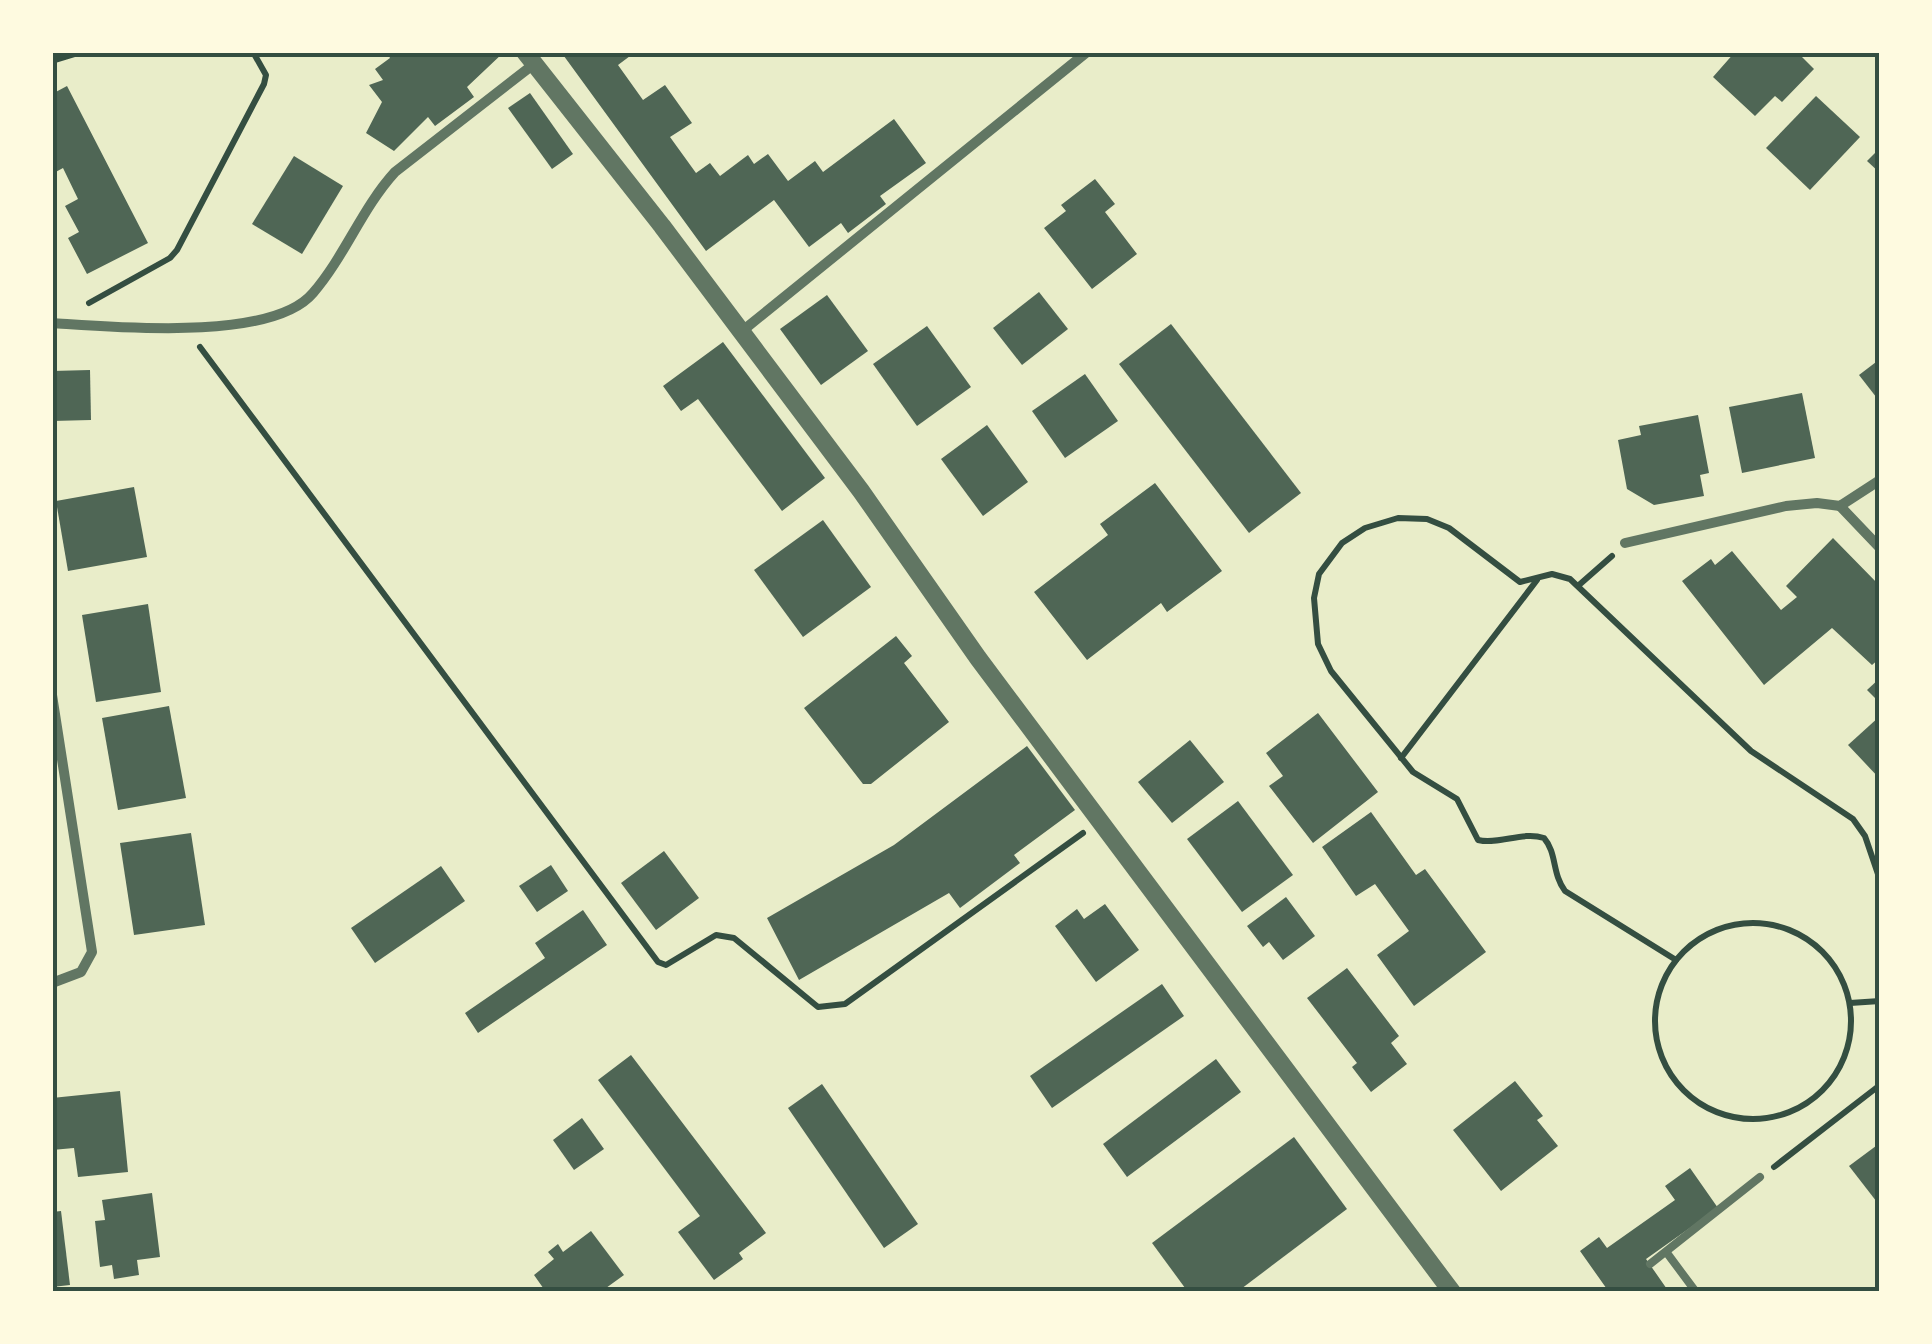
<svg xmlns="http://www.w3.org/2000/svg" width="1932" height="1344" viewBox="0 0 1932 1344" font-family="Barlow,sans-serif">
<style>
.building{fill:#4f6655}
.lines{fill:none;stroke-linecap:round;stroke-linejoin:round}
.path{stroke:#344e41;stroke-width:6}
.service{stroke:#617663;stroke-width:8}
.minor{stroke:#617663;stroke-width:10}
.tertiary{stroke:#617663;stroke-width:18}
.neatline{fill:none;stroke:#344e41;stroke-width:4}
</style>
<rect width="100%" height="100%" fill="#e9edc9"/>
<g class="building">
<polygon points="387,52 504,52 467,87 474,97 435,126 428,117 394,151 366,133 382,102 369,85 383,80 375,69 390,58"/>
<polygon points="561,52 627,52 630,56 618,65 643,100 665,85 692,123 670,137 696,173 710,163 720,176 748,155 754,164 768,154 788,181 815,161 823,172 894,119 926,163 880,196 886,204 848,233 841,223 809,247 774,200 706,251"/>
<polygon points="1735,52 1797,52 1814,69 1782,102 1775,96 1755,116 1713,77"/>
<polygon points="67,86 148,243 87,274 68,238 79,232 65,206 78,199 63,168 52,174 52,94"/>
<polygon points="530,93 573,154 552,169 508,108"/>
<polygon points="1816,96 1860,137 1810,190 1766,148"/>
<polygon points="1880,148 1880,173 1867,161"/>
<polygon points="294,156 343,186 302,254 252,224"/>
<polygon points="1095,179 1115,204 1105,212 1137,254 1092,289 1044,228 1066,211 1061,205"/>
<polygon points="1039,292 1068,329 1022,365 993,328"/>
<polygon points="827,295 868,351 821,385 780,329"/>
<polygon points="1171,324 1301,493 1249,533 1119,364"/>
<polygon points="927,326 971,387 917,426 873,364"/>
<polygon points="723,342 825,478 782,511 698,399 681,411 663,386"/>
<polygon points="1880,359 1880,402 1859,375"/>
<polygon points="90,370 91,420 52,421 52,371"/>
<polygon points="1085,374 1118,421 1065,458 1032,411"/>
<polygon points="1802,393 1815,458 1742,473 1729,407"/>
<polygon points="1698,415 1709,473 1700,475 1704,496 1654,505 1627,489 1618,440 1641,435 1639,426"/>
<polygon points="987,425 1028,482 983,516 941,459"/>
<polygon points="1155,483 1222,571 1167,612 1161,603 1087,660 1034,592 1108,535 1100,524"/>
<polygon points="134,487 147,557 68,571 56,501"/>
<polygon points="823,520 871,587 803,637 754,570"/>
<polygon points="1833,538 1880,586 1880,658 1872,665 1832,628 1764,685 1682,581 1711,559 1715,565 1732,551 1781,610 1797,597 1786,586"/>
<polygon points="148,604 161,692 96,702 82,615"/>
<polygon points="896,636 912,656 904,663 949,722 871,784 863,784 804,708"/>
<polygon points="1880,678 1880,703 1867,690"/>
<polygon points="169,706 186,798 118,810 102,718"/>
<polygon points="1318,713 1378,792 1313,843 1269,786 1283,776 1266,753"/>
<polygon points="1880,716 1880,779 1848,745"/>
<polygon points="1190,740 1224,782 1172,823 1138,782"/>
<polygon points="1027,746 1075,810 1014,855 1020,863 960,908 949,893 799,980 767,918 894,845"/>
<polygon points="1238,801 1293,875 1242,912 1187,839"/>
<polygon points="1371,812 1416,875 1425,869 1486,952 1414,1006 1377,955 1409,931 1375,884 1356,896 1322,847"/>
<polygon points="191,833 205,925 134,935 120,843"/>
<polygon points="664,851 699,898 656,930 621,883"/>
<polygon points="551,865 568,891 537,912 519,886"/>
<polygon points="441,866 465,901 375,963 351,928"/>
<polygon points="1286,897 1315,936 1283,960 1269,942 1263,947 1247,926"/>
<polygon points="1105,904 1139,950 1096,982 1055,926 1077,909 1084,919"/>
<polygon points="583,910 607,945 478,1033 465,1013 545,958 535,943"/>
<polygon points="1347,968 1399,1036 1391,1043 1407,1064 1371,1092 1352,1067 1357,1063 1307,998"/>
<polygon points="1162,984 1184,1016 1052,1108 1030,1076"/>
<polygon points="631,1055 766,1233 739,1253 743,1259 714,1280 678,1232 700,1216 598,1080"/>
<polygon points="1216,1059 1241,1092 1127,1177 1103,1144"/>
<polygon points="1515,1081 1543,1116 1537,1120 1558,1146 1501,1191 1453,1130"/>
<polygon points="822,1084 918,1224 884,1248 788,1108"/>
<polygon points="120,1091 128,1172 78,1177 74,1148 52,1150 52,1098"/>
<polygon points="582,1118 604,1149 574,1170 553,1140"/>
<polygon points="1294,1137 1347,1209 1237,1292 1188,1292 1152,1243"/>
<polygon points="1880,1143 1880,1206 1849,1166"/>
<polygon points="1690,1168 1718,1208 1646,1259 1669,1292 1609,1292 1580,1251 1599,1237 1607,1248 1675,1200 1665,1186"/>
<polygon points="152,1193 160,1257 137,1260 139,1275 114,1279 112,1265 100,1267 95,1221 105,1220 102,1200"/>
<polygon points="61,1211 70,1285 52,1287 52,1212"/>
<polygon points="591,1231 624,1275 606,1288 608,1292 546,1292 534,1275 554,1259 548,1252 558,1244 563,1252"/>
</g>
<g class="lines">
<g class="path">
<polyline points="52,61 75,54 188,52"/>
<polyline points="89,303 170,258 177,250 264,84 266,75 253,52"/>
<polyline points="200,347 658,962 666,965 716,935 734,938 818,1007 845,1004 1083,833"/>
<polyline points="1579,585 1612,556"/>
<polyline points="1401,758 1537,580"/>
<circle cx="1753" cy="1021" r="98"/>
<path d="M1676,960L1565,891C1552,874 1557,853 1544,838C1522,831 1500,845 1478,840L1457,799L1413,772L1331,671L1318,644L1314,598L1319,574L1342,543L1365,528L1398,518L1427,519L1449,528L1520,582L1552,574L1570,579L1751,751L1853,819L1865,836L1880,880"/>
<polyline points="1850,1003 1880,1001"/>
<polyline points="1774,1167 1880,1085"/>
</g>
<g class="service">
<polyline points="1667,1253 1696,1292"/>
<polyline points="1650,1264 1760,1177"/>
</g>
<g class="minor">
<path d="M52,323C114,327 272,342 313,293C345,256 362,208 395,172L534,64"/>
<polyline points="741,332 1087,52"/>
<polyline points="1840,506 1880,548"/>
<polyline points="1625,543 1786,506 1817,503 1840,506 1880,480"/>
<polyline points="52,695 92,952 81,972 52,983"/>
</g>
<polyline class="tertiary" points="525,52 662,226 861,491 978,658 1452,1292"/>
</g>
<rect width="1932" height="1344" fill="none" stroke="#fefae0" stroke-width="110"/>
<rect x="55" y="55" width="1822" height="1234" class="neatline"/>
</svg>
